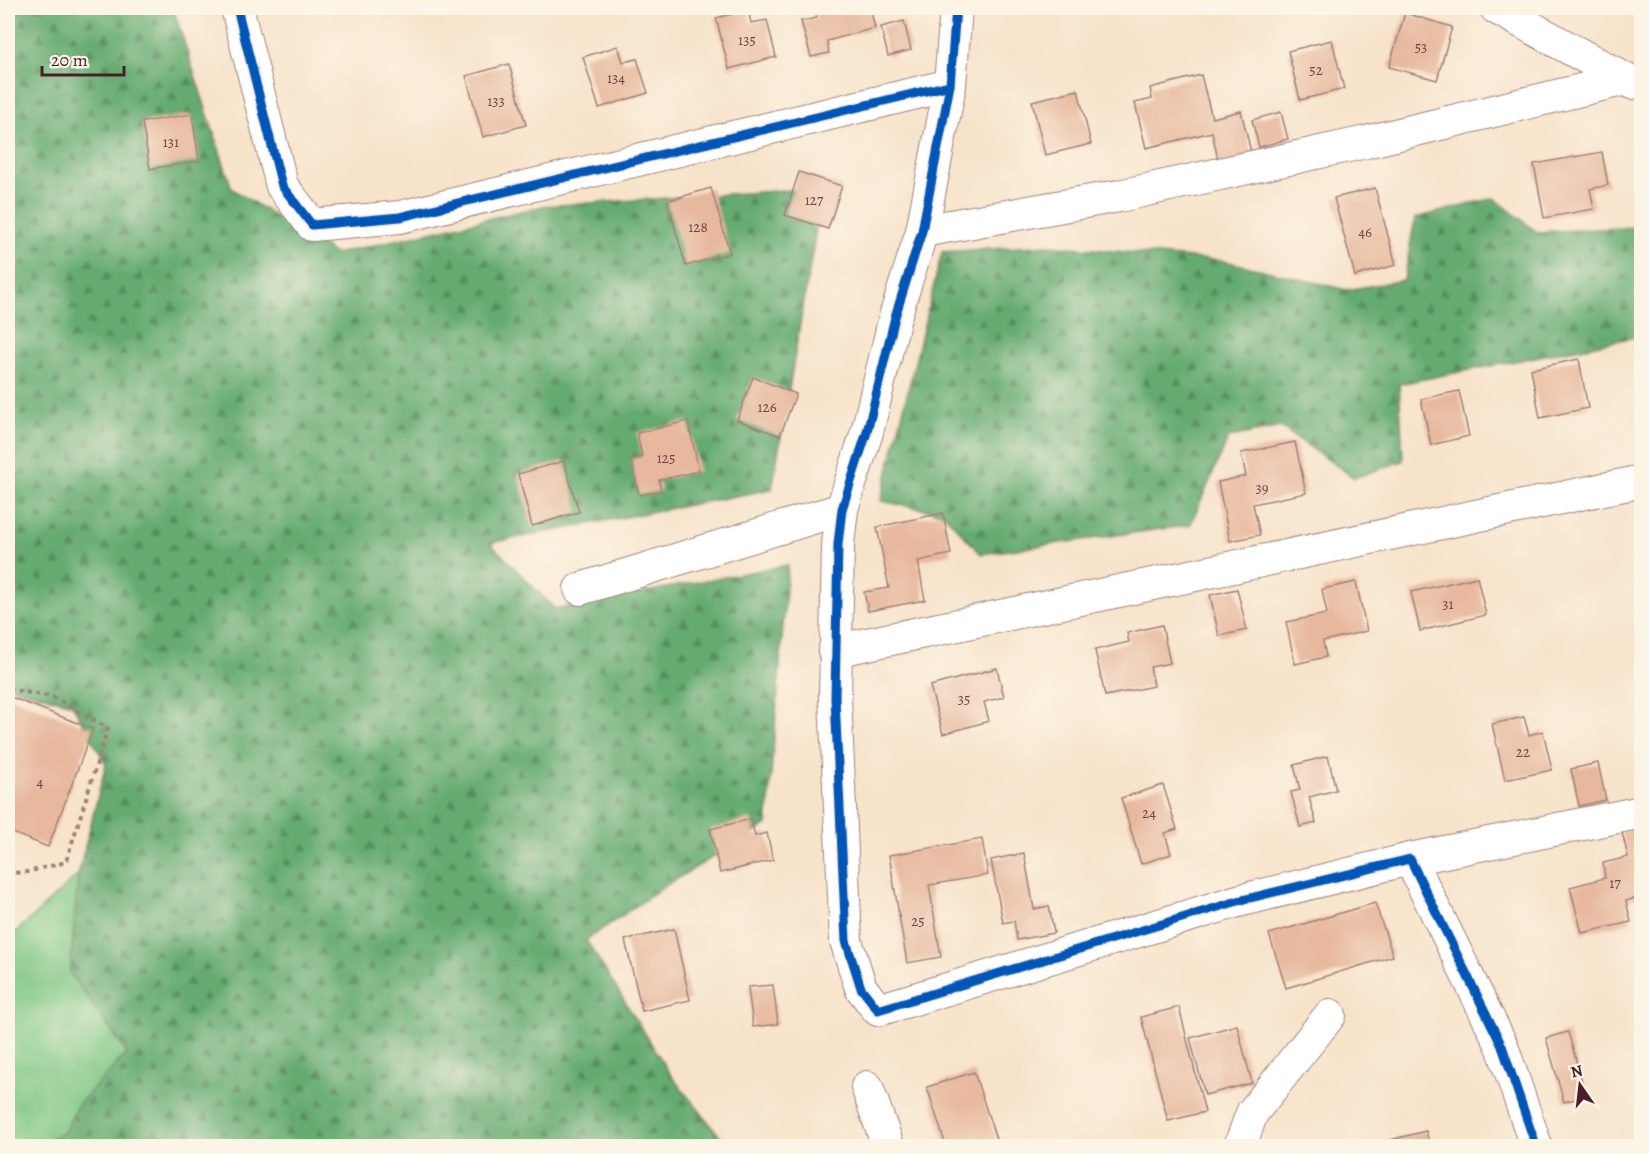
<svg xmlns="http://www.w3.org/2000/svg" width="1649" height="1154" viewBox="0 0 1649 1154" font-family="Alegreya,serif">
<style>
.forest{fill:url(#forest-firs);stroke:#58654e;stroke-width:1.5}
.park{fill:#7cc683;stroke:#637257;stroke-width:1.5}
.building{fill:#e7b89e}
.lines{fill:none;stroke-linecap:round;stroke-linejoin:round}
.minor-casing{stroke:#a0817a;stroke-width:34}
.path{stroke:#a0817a;stroke-width:4;stroke-dasharray:4.5 4.5;stroke-linecap:butt}
.minor{stroke:#fff;stroke-width:32}
.cycleway-casing{stroke:#fcf5e5;stroke-width:13}
.cycleway{stroke:#0057b8;stroke-width:9}
.labels{text-anchor:middle;dominant-baseline:central;stroke-width:6;stroke-linejoin:round;paint-order:stroke}
.number-label{font-size:15px;fill:#714548}
</style>
<defs>
<pattern id="forest-firs" width="22" height="20" patternUnits="userSpaceOnUse" patternTransform="scale(1.5)"><rect width="22" height="20" fill="#65ab71"/><path d="M5 1l3.5 6h-7zM16 11l3.5 6h-7z" fill="#558b5d"/></pattern>
</defs>
<rect width="100%" height="100%" fill="#fcf5e5"/>
<filter id="ink" filterUnits="userSpaceOnUse"><feTurbulence type="fractalNoise" baseFrequency=".0167" numOctaves="2"/><feDisplacementMap in="SourceGraphic" scale="12" xChannelSelector="R" yChannelSelector="G"/><feConvolveMatrix kernelMatrix="1 2 1 2 8 2 1 2 1" color-interpolation-filters="sRGB"/></filter>
<filter id="wash" filterUnits="userSpaceOnUse"><feTurbulence type="fractalNoise" baseFrequency=".008" numOctaves="4" result="noise"/><feDisplacementMap in="SourceGraphic" scale="24" xChannelSelector="R" yChannelSelector="G"/><feGaussianBlur stdDeviation="1.35" result="paint"/><feColorMatrix in="noise" values="0 0 0 0 0 0 0 0 0 0 0 0 0 0 0 0 0 1.4 0 .05"/><feComposite in="paint" operator="in"/></filter>
<g filter="url(#wash)">
<rect width="100%" height="100%" fill="#f7e3ca"/>
<g class="forest">
<polygon points="8,8 173,8 232,189 335,254 543,206 823,188 772,489 490,543 555,609 788,565 767,825 673,881 586,940 672,1077 728,1146 45,1146 51,1138 64,1132 77,1106 127,1053 70,973 78,875 106,764 72,704 8,686"/>
<polygon points="1494,198 1537,232 1637,227 1642,242 1641,336 1399,384 1403,461 1354,478 1281,427 1229,437 1190,525 981,554 943,513 881,501 942,252 1049,245 1224,261 1347,290 1404,280 1415,218"/>
</g>
<polygon class="park" points="78,875 70,973 127,1053 77,1106 64,1132 51,1138 45,1146 8,1146 8,937 15,933"/>
<g id="blocks">
<g class="building">
<polygon points="814,8 870,8 875,28 827,41 829,53 811,57 801,21 817,18"/>
<polygon points="748,10 751,23 767,20 776,57 729,69 716,18"/>
<polygon points="1405,13 1452,27 1437,80 1389,67"/>
<polygon points="904,21 911,50 888,56 881,27"/>
<polygon points="1332,40 1344,89 1300,100 1288,51"/>
<polygon points="618,46 623,62 637,59 648,93 599,108 583,57"/>
<polygon points="509,64 526,125 483,137 466,76"/>
<polygon points="1201,75 1212,118 1241,111 1252,156 1219,164 1212,132 1146,148 1135,103 1152,99 1150,88"/>
<polygon points="1078,90 1091,144 1045,155 1032,101"/>
<polygon points="1281,112 1288,139 1259,147 1252,120"/>
<polygon points="192,114 199,161 150,169 142,122"/>
<polygon points="1602,152 1608,185 1590,189 1594,209 1544,218 1534,164"/>
<polygon points="799,172 842,186 828,229 785,215"/>
<polygon points="711,188 730,253 686,266 667,201"/>
<polygon points="1375,188 1396,265 1355,276 1334,198"/>
<polygon points="1579,359 1588,408 1540,418 1531,369"/>
<polygon points="753,377 796,394 780,436 737,420"/>
<polygon points="1459,391 1469,436 1431,445 1421,399"/>
<polygon points="688,421 699,471 659,480 661,491 639,495 631,459 642,457 637,433"/>
<polygon points="1295,442 1306,493 1253,504 1260,535 1230,541 1218,482 1246,476 1241,453"/>
<polygon points="564,461 579,512 532,526 518,474"/>
<polygon points="943,513 951,554 918,561 925,600 868,611 864,592 889,588 877,527"/>
<polygon points="1477,577 1486,615 1420,631 1411,592"/>
<polygon points="1356,582 1367,631 1323,641 1326,657 1295,664 1286,622 1327,614 1322,589"/>
<polygon points="1237,589 1247,630 1219,636 1210,595"/>
<polygon points="1162,625 1170,663 1150,667 1154,686 1105,696 1095,650 1129,642 1127,633"/>
<polygon points="997,668 1004,697 984,702 989,721 943,734 930,686"/>
<polygon points="8,696 93,729 48,847 8,831"/>
<polygon points="1524,717 1529,735 1543,731 1552,770 1505,780 1492,724"/>
<polygon points="1328,756 1336,790 1309,797 1316,823 1300,827 1291,792 1300,790 1294,765"/>
<polygon points="1598,763 1606,800 1579,806 1571,769"/>
<polygon points="1163,785 1177,829 1165,833 1171,854 1141,864 1121,798"/>
<polygon points="751,819 755,836 767,833 773,860 720,873 710,829"/>
<polygon points="1642,826 1642,896 1626,901 1631,922 1582,933 1570,887 1605,878 1603,863 1628,857 1622,832"/>
<polygon points="982,839 988,875 929,885 941,957 907,963 889,855"/>
<polygon points="1024,853 1034,909 1049,906 1054,933 1017,940 1014,921 1003,923 991,860"/>
<polygon points="1375,903 1393,956 1286,988 1269,934"/>
<polygon points="674,929 690,1000 642,1011 625,940"/>
<polygon points="773,985 778,1024 753,1027 748,987"/>
<polygon points="1179,1007 1205,1112 1168,1121 1141,1017"/>
<polygon points="1237,1025 1252,1083 1205,1095 1190,1038"/>
<polygon points="1568,1032 1586,1096 1564,1102 1546,1038"/>
<polygon points="974,1072 998,1145 946,1146 927,1087"/>
<polygon points="1426,1131 1430,1146 1367,1146"/>
</g>
</g>
</g>
<g filter="url(#ink)">
<use href="#blocks" fill-opacity="0" stroke="#a0817a" stroke-width="1.5"/>
<g class="lines">
<g class="minor-casing">
<g id="minor">
<polyline points="237,8 282,186 312,225 400,217 950,85 956,8"/>
<polyline points="1496,8 1632,83"/>
<polyline points="950,85 922,231 895,317 867,432 842,509 838,544 835,698 846,941 861,988 878,1010 1238,901 1410,859 1502,1046 1536,1146"/>
<polyline points="922,231 1119,196 1366,142 1622,80"/>
<polyline points="580,589 842,509"/>
<polyline points="834,651 1642,481"/>
<polyline points="1410,859 1642,812"/>
<polyline points="867,1087 888,1146"/>
<polyline points="1240,1146 1252,1113 1330,1015"/>
</g>
</g>
<polyline class="path" points="8,689 53,697 108,728 66,862 27,872 8,873"/>
<use href="#minor" class="minor"/>
<g class="cycleway-casing">
<g id="cycleway">
<polyline points="237,8 282,186 312,225 400,217 950,85 956,8"/>
<polyline points="950,85 922,231 895,317 867,432 842,509 838,544 835,698 846,941 861,988 878,1010 1238,901 1410,859 1502,1046 1536,1146"/>
</g>
</g>
<use href="#cycleway" class="cycleway"/>
</g>
</g>
<g class="labels">
<g class="number-label">
<text x="747" y="40">135</text>
<text x="1421" y="47">53</text>
<text x="1316" y="70">52</text>
<text x="616" y="78">134</text>
<text x="496" y="101">133</text>
<text x="171" y="142">131</text>
<text x="814" y="200">127</text>
<text x="698" y="227">128</text>
<text x="1365" y="232">46</text>
<text x="767" y="407">126</text>
<text x="666" y="458">125</text>
<text x="1262" y="488">39</text>
<text x="1448" y="604">31</text>
<text x="964" y="699">35</text>
<text x="1523" y="752">22</text>
<text x="40" y="782">4</text>
<text x="1149" y="813">24</text>
<text x="1615" y="883">17</text>
<text x="918" y="921">25</text>
</g>
</g>
<rect width="1649" height="1154" fill="none" stroke="#fcf5e5" stroke-width="30"/>
<g transform="translate(1580 1085) rotate(346)" stroke="#fcf5e5" stroke-width="4.5" paint-order="stroke">
<path d="M0-4.5L10 22L0 15L-10 22Z" fill="#4a1f2b"/>
<text y="-9" font-size="16" font-weight="bold" text-anchor="middle" fill="#4a1f2b">N</text>
</g>
<path d="M42 66v9h82v-9" fill="none" stroke="#4a1f2b" stroke-width="3"/>
<text x="51" y="66" font-size="18" fill="#4a1f2b" stroke="#fcf5e5" stroke-width="4.5" paint-order="stroke">20 m</text>
</svg>
